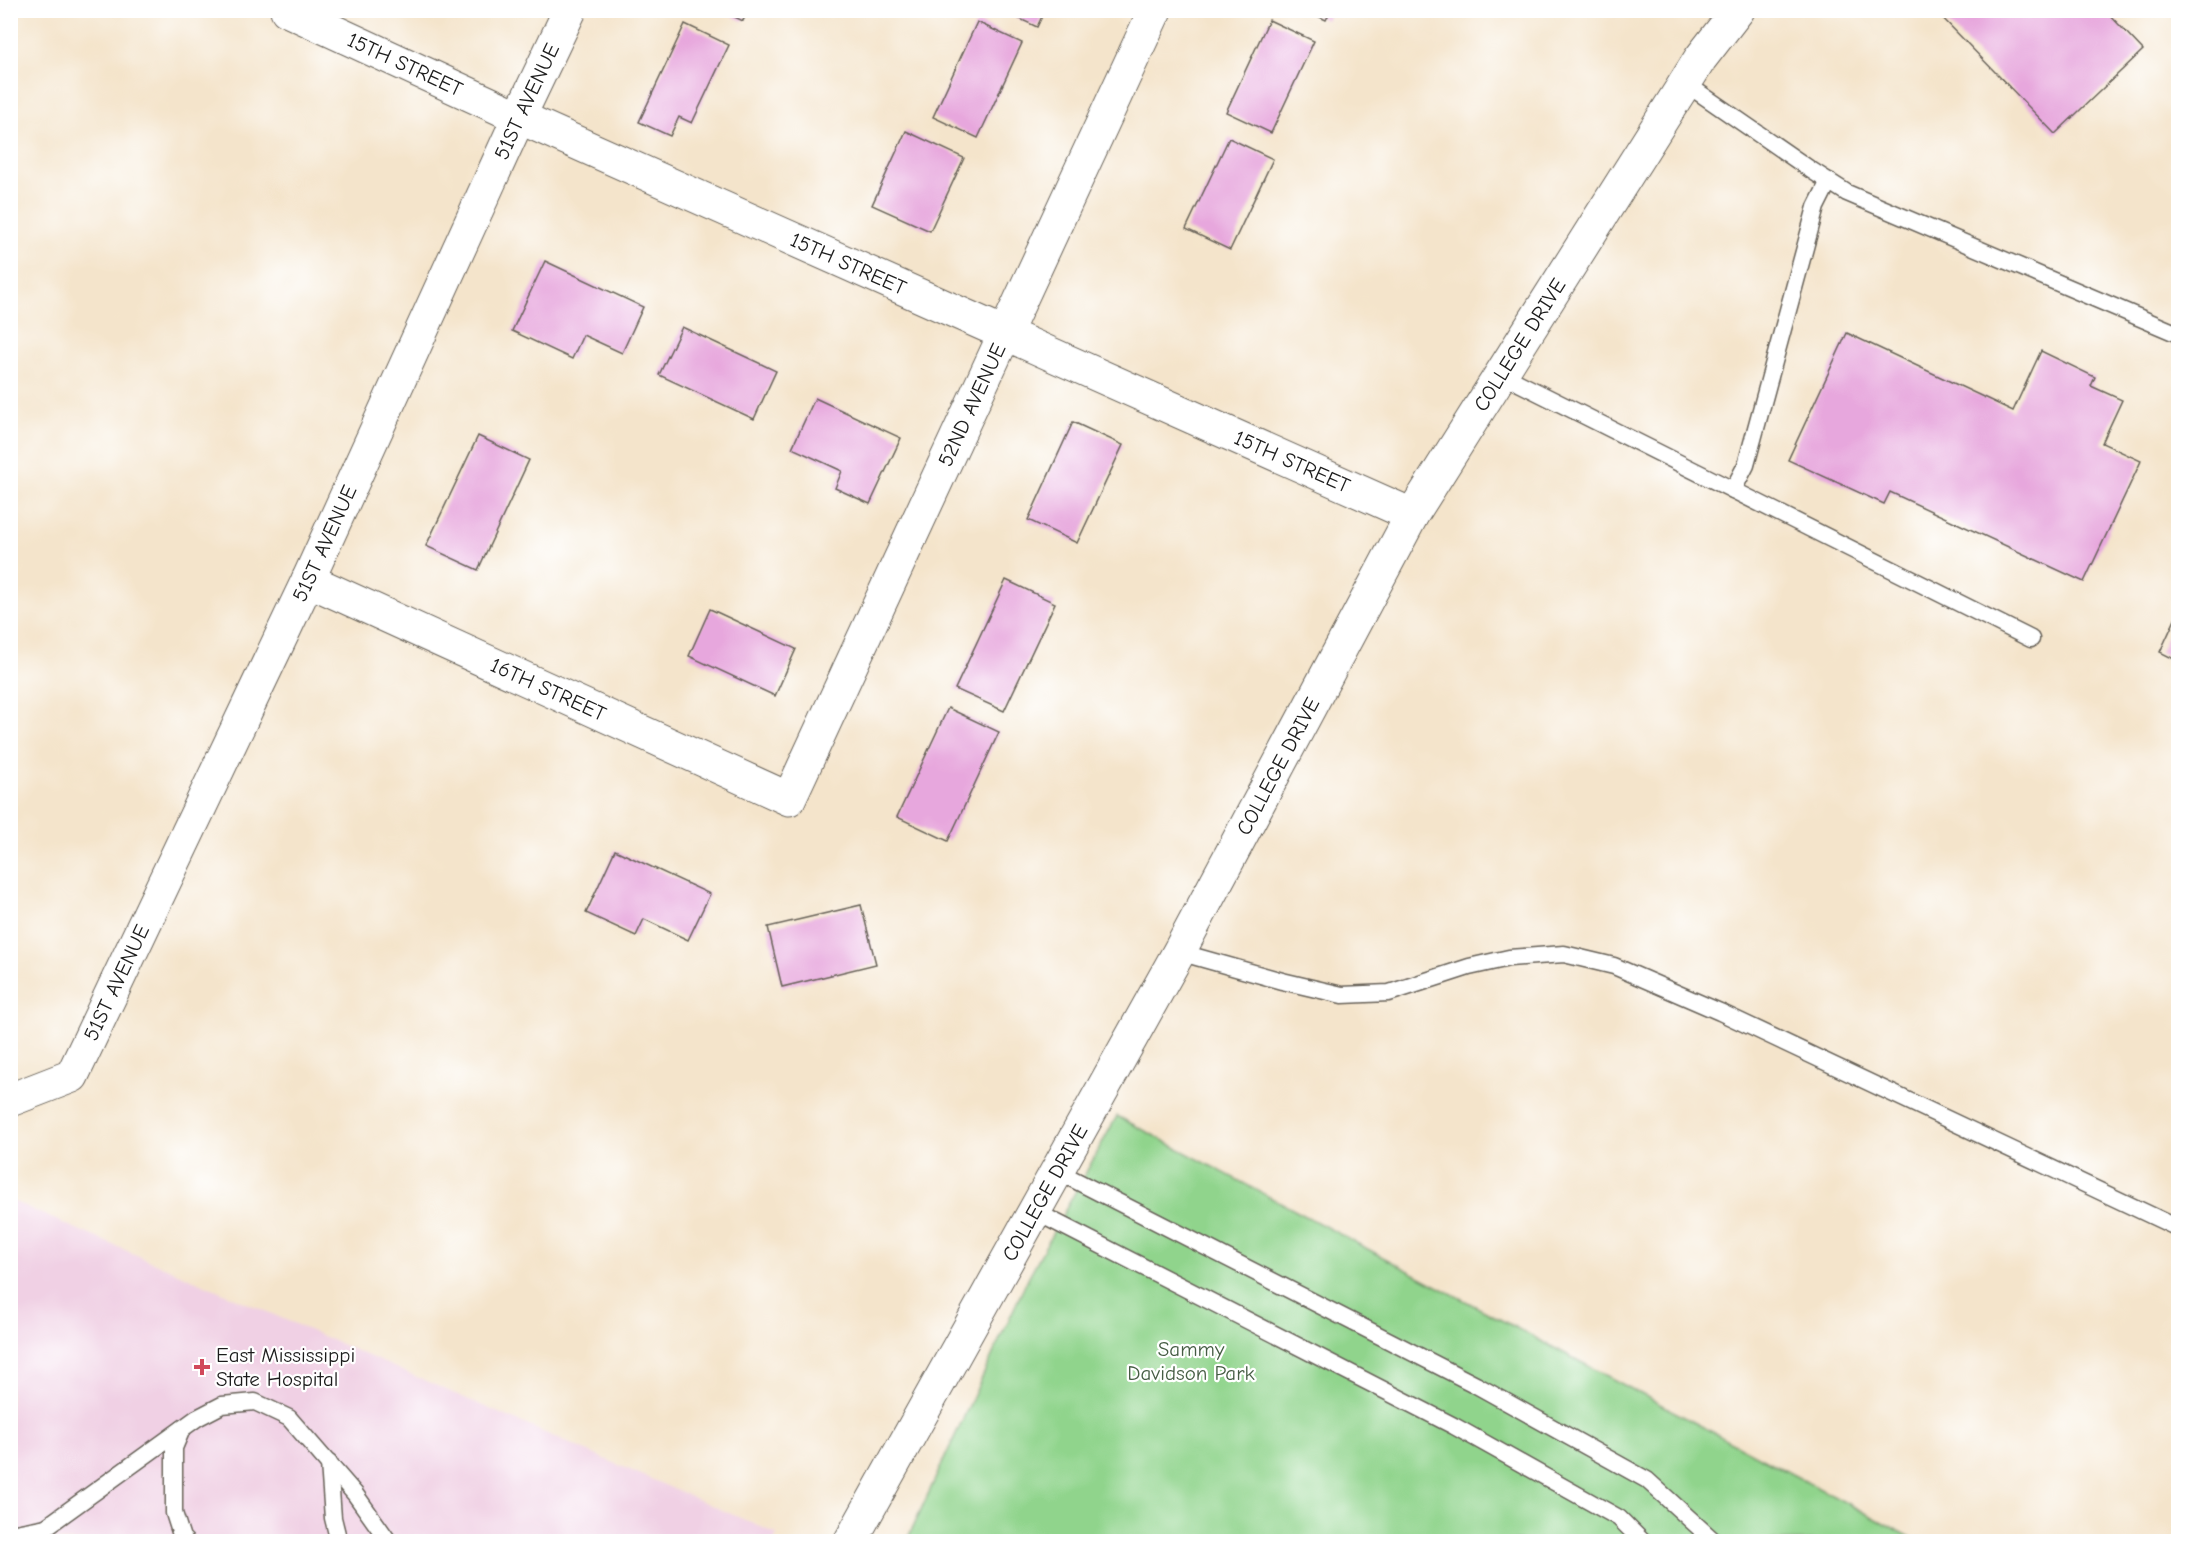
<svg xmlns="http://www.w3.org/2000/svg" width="2189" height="1552" viewBox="0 0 2189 1552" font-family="'Comic Neue',sans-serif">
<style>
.built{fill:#f0d0e4}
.green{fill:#90d48c;stroke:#567854;stroke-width:1.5}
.building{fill:#e7a7dd}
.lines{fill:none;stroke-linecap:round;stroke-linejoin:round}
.service-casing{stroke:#686259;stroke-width:19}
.minor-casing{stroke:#686259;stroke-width:35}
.tertiary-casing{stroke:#686259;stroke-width:35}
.service{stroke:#fff;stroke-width:16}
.minor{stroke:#fff;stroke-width:33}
.tertiary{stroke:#fff;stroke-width:33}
.poi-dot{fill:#d1495b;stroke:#fff;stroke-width:2}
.labels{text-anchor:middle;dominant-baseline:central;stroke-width:4.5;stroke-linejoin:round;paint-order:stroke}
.street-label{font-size:21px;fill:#1c1c1c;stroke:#fff}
.park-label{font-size:21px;fill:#455c43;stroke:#fff}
.poi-label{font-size:21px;fill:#1c1c1c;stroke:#fff;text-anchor:start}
</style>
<rect width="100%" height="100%" fill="#fff"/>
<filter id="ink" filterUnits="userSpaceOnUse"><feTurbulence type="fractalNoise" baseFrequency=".0167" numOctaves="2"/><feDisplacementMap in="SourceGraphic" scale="12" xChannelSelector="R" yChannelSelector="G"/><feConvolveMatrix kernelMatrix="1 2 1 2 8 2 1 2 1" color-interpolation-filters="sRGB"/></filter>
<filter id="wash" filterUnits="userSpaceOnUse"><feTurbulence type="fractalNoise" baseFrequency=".008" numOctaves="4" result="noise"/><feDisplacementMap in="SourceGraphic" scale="24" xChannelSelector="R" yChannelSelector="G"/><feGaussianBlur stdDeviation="1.35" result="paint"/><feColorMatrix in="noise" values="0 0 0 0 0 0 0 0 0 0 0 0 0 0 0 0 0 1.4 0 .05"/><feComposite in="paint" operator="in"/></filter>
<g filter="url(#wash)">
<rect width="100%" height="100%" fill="#f4e4cb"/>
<polygon class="built" points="10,1200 777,1534 774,1542 11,1541"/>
<polygon class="green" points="1117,1116 1918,1541 906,1542 1029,1276"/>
<g id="blocks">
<g class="building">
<polygon points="720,10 748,10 743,21"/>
<polygon points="1001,10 1045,10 1037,27"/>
<polygon points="1305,10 1331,10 1326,20"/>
<polygon points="1935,10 2105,10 2143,50 2055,134"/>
<polygon points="1269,20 1314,41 1271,133 1226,112"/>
<polygon points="977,22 1022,43 978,138 933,117"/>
<polygon points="685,24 729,45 692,123 679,117 670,136 639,122"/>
<polygon points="906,131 964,158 930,231 872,205"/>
<polygon points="1229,138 1273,159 1230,250 1186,229"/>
<polygon points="545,261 643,307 622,353 583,335 572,359 512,331"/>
<polygon points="682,327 776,371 754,419 659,375"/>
<polygon points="1847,333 2013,411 2041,351 2095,377 2091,386 2122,400 2102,443 2141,461 2084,582 1890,492 1884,504 1788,460"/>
<polygon points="815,398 901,438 870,504 835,488 842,471 792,448"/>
<polygon points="1073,422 1123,445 1077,543 1028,520"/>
<polygon points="478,436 529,460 478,570 426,546"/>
<polygon points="1006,580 1055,603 1004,711 955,689"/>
<polygon points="710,609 796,649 775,696 689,656"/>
<polygon points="2178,613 2178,661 2160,652"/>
<polygon points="948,708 999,732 948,841 897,817"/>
<polygon points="615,850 710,894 688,940 644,919 636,936 586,913"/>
<polygon points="861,905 876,964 782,987 768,927"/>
</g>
</g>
</g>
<g filter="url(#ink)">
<use href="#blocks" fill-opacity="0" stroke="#686259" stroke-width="1.5"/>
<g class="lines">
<g class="service-casing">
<g id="service">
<polyline points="1685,83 1811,170 1847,193 2178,334"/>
<polyline points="1501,374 2031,639"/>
<polyline points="1733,490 1746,465 1816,207 1829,181"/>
<polyline points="1179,952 1282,981 1342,995 1389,993 1469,967 1509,958 1564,954 1614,966 1720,1012 2178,1228"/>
<polyline points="1057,1171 1476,1385 1647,1480 1715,1542"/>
<polyline points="1034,1211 1454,1426 1619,1518 1643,1542"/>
<polyline points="182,1429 174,1448 174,1513 182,1538 186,1542"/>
<polyline points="329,1463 333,1518 339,1542"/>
<polyline points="10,1534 46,1527"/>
<polyline points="35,1542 46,1527 197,1418 222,1405 255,1402 289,1418 355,1494 389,1542"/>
</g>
</g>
<g class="minor-casing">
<g id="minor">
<path id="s1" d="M287,10L519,117L1412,515"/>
<path id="s2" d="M308,580L789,799L1155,10"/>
<path id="s3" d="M10,1100L72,1076L308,580L519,117L570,10"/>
</g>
</g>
<g class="tertiary-casing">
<g id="tertiary">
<path id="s4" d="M850,1542L1179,952L1412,515L1685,83L1700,59L1738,10"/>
</g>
</g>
<use href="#service" class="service"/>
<use href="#minor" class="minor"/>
<use href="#tertiary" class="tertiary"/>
</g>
</g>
<path class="poi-dot" d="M199 1358h6v6h6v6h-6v6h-6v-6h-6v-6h6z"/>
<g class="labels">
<g class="street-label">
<text stroke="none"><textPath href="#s1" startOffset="130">15TH STREET</textPath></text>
<text stroke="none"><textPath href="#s3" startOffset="1142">51ST AVENUE</textPath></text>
<text stroke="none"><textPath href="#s1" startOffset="616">15TH STREET</textPath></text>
<text stroke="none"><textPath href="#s4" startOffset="1372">COLLEGE DRIVE</textPath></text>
<text stroke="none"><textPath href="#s2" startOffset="963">52ND AVENUE</textPath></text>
<text stroke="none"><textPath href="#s1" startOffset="1102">15TH STREET</textPath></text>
<text stroke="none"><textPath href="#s3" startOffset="656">51ST AVENUE</textPath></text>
<text stroke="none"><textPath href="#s2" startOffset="264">16TH STREET</textPath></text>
<text stroke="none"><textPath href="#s4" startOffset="886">COLLEGE DRIVE</textPath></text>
<text stroke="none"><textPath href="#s3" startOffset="170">51ST AVENUE</textPath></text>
<text stroke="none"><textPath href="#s4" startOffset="400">COLLEGE DRIVE</textPath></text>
</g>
<g class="park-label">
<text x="1191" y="1349">Sammy<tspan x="1191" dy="24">Davidson Park</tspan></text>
</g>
<g class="poi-label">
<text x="216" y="1355">East Mississippi<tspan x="216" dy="24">State Hospital</tspan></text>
</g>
</g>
<rect width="2189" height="1552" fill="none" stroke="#fff" stroke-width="36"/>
</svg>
